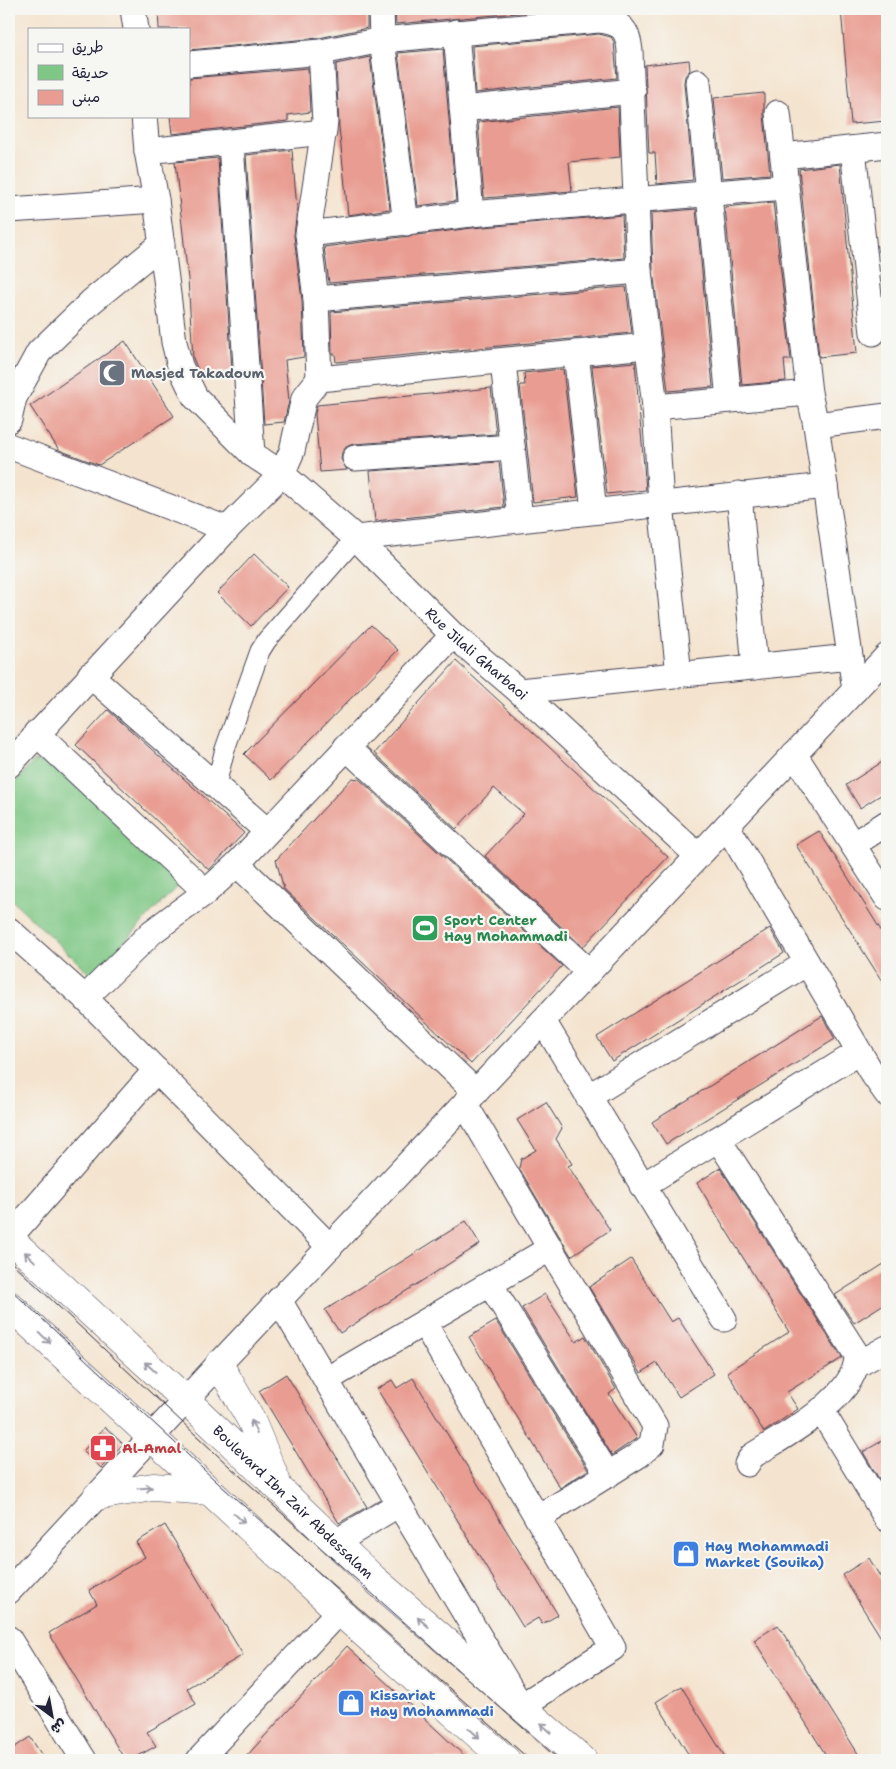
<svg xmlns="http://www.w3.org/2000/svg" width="896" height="1769" viewBox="0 0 896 1769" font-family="'Shantell Sans','Playpen Sans Arabic',sans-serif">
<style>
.green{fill:#7ec784;stroke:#507460}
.building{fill:#e99c91}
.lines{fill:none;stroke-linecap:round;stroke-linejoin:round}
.pedestrian-casing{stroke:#423f51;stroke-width:21}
.minor-casing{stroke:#423f51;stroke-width:27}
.tertiary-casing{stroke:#423f51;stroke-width:29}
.pedestrian{stroke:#fff;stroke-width:19}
.minor{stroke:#fff;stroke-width:25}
.tertiary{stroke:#fff;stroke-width:28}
.tram{stroke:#22223b;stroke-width:1}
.oneway{stroke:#9c9ca7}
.labels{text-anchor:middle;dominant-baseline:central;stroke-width:4.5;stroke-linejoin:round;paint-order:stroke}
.worship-label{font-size:14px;font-weight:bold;fill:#5b616d;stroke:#f6f6f2;text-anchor:start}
.street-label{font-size:14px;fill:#22223b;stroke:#f6f6f2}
.leisure-label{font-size:14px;font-weight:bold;fill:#27864d;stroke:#f6f6f2;text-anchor:start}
.health-label{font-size:14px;font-weight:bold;fill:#be3a42;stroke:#f6f6f2;text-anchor:start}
.shop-label{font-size:14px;font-weight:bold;fill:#366cbe;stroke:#f6f6f2;text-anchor:start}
</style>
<rect width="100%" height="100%" fill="#f6f6f2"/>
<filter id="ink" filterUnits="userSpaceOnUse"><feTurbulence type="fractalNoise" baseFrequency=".02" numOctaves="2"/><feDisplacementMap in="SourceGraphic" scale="10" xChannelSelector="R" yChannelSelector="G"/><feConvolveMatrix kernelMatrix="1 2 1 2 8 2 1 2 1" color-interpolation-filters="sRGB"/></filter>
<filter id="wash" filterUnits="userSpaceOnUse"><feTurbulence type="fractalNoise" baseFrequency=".0096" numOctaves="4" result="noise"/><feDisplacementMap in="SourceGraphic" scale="20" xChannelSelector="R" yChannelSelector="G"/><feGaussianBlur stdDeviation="1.12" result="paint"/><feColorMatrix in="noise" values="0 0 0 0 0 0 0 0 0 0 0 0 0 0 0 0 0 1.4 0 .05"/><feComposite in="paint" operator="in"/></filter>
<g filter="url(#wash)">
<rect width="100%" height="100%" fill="#f4e4cf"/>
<polygon class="green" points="34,761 61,765 183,880 92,976 9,897 9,789"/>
<g id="blocks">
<g class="building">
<polygon points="158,9 367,9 367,28 319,38 189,50 189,29 159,29"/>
<polygon points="395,9 527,9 528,12 396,24"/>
<polygon points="841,9 887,9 887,121 851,124"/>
<polygon points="599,34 611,37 614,42 617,78 475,93 472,46"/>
<polygon points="443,49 456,201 418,206 398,53"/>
<polygon points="370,57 390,209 348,215 339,127 336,64"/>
<polygon points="689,60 690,70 685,76 684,83 693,180 657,184 655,153 649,153 645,65"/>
<polygon points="308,68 310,112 288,115 288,121 172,134 170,116 189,116 189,78"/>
<polygon points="764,93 764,115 770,174 722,178 714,98"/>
<polygon points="618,107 620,157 569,162 572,191 484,198 478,122"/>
<polygon points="292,150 297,209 294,236 302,300 304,357 285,360 289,401 284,422 264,424 246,155"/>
<polygon points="218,158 232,371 200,375 193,358 188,279 175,162"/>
<polygon points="840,164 857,353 819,357 799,169"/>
<polygon points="773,202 791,360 784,360 786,381 742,385 725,207"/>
<polygon points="696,209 713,387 668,391 653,270 651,213"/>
<polygon points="622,215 624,258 329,283 324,247 472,228"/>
<polygon points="626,287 632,333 336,362 335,354 332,354 331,312"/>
<polygon points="125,341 174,416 99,465 59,450 30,406"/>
<polygon points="635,362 646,490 607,494 592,366"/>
<polygon points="563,369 578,497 533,502 520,385 525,385 524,373"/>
<polygon points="491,388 496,434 354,444 347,446 342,452 341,459 347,470 320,472 315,414 317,405"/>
<polygon points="499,462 504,507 375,521 370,471"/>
<polygon points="254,554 288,587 251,626 217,593"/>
<polygon points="371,625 398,650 271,780 244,754"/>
<polygon points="456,661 668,857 583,947 485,856 524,814 494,788 456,829 374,753"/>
<polygon points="108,710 244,833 209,870 76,745"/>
<polygon points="887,759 887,791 860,808 846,785"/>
<polygon points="352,778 359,779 562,966 471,1064 284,889 276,860"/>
<polygon points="819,831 887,940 887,989 796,845"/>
<polygon points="770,928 784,953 612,1061 597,1037"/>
<polygon points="822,1016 835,1039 666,1144 652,1122"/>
<polygon points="546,1102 562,1128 556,1139 572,1164 568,1166 610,1230 571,1256 519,1168 521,1159 536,1150 517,1120"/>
<polygon points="720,1168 842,1358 787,1392 798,1409 764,1432 727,1372 789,1332 697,1183"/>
<polygon points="466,1221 480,1244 340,1333 325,1310"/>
<polygon points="631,1259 671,1322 678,1318 714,1374 679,1397 657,1363 641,1373 589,1287"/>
<polygon points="887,1262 887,1302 854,1323 835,1295"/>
<polygon points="545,1294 576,1342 585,1336 616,1389 609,1394 637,1438 612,1455 522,1308"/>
<polygon points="496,1321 588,1470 560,1488 469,1337"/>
<polygon points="286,1374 367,1507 339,1523 259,1391"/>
<polygon points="413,1378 558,1615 542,1624 538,1618 523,1627 377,1389 392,1380 397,1388"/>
<polygon points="105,1427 123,1444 101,1468 83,1451"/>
<polygon points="887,1438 887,1492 863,1452"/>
<polygon points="165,1525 243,1655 187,1688 196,1704 147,1732 156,1746 131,1760 125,1760 49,1633 97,1604 89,1590 145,1557 136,1542"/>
<polygon points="869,1558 887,1588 887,1647 842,1575"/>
<polygon points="778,1625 862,1760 829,1760 754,1640"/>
<polygon points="347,1646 469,1760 243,1760"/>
<polygon points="681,1686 727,1760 692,1760 656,1702"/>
<polygon points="30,1737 45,1760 9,1760 9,1751"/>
</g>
</g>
</g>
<g filter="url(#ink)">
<use href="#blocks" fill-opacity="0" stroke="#423f51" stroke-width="1"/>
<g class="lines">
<g class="pedestrian-casing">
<polyline id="pedestrian" points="216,785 225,749 260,651 267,640 356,538"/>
</g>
<g class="minor-casing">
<g id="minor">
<polyline points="133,9 136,29"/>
<polyline points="381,9 382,40 406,223"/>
<polyline points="456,32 471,214"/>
<path d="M189,64L321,52L382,40L599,20C621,22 628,29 630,51L639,271L655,407L661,504L679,675"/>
<polyline points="698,82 729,400"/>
<polyline points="462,109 633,91"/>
<polyline points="778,113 809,393 816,425 855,690"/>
<path id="s1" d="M144,116L147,151L156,200L174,342L180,366L195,397L252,454L282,474L356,538L453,635L519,691L698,856"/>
<polyline points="231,144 252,454"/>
<polyline points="853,149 873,333"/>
<polyline points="147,151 324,132"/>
<polyline points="783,156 887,145"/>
<polyline points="9,210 156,200"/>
<polyline points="308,234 471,214 785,187"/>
<polyline points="316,299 639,271"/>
<polyline points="576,353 594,511"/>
<polyline points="503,362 520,519"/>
<polyline points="319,379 316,299 308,234 325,122 321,52"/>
<polyline points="655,407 809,393"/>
<polyline points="9,420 14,398 39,352 92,301 162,244"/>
<polyline points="816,425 887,416"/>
<polyline points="9,446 227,529"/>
<polyline points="355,458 512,447"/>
<polyline points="739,494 755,667"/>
<polyline points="356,538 825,486"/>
<polyline points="90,675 267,831"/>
<polyline points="519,691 850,657"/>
<polyline points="36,733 206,892"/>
<polyline points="346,747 589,972"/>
<polyline points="794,754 887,898"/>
<polyline points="9,765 227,529 282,474 292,451 304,398 319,379 646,346"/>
<polyline points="727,826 870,1070 887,1094"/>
<polyline points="854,844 887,823"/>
<polyline points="237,864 476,1092"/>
<polyline points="9,930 85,998 330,1247"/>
<polyline points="85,998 152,932 206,892 237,864 453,635"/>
<polyline points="543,1021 724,1319"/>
<polyline points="588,1097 807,963"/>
<polyline points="465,1104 655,1426 652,1444 639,1455 538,1518"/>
<path d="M718,1139L857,1355C858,1398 783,1436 752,1456L747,1464"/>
<polyline points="642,1186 859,1052"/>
<polyline points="9,1238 156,1070"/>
<polyline points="490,1284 608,1475"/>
<polyline points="279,1300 399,1504 336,1542"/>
<polyline points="857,1365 887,1348"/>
<polyline points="326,1380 551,1248"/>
<polyline points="821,1410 887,1519"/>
<polyline points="399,1504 521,1706 613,1648 424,1323"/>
<polyline points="9,1591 219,1364 887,656"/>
<polyline points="9,1639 84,1760"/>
<polyline points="199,1760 339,1611"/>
</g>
</g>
<g class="tertiary-casing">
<g id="tertiary">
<path id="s2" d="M9,1238L186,1400L373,1578L583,1760"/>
<polyline points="9,1305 339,1611 506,1760"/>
<polyline points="219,1364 251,1420 276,1480"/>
<polyline points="97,1496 153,1487 210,1491"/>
</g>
</g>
<use href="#pedestrian" class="pedestrian"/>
<use href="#minor" class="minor"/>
<use href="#tertiary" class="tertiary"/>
<g class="tram">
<polyline points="9,1260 230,1467 559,1760"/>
<polyline points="9,1288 217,1482 530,1760"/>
</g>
</g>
<defs><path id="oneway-shaft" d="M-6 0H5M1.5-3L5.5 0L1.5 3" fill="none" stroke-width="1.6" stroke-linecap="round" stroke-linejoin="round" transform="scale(1.25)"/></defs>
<g class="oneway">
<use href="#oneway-shaft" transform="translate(30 1257) rotate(-137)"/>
<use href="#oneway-shaft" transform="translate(45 1338) rotate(43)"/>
<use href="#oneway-shaft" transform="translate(150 1367) rotate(-138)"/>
<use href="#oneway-shaft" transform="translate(254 1427) rotate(-113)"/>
<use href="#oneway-shaft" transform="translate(145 1488) rotate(-4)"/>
<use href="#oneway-shaft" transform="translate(239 1518) rotate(43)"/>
<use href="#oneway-shaft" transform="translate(423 1622) rotate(-139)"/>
<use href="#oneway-shaft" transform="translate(546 1728) rotate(-139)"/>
<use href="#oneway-shaft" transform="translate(474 1733) rotate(42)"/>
</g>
</g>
<defs>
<g id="mosque-square" transform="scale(1.4375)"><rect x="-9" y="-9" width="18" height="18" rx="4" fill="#6b7280" stroke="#f6f6f2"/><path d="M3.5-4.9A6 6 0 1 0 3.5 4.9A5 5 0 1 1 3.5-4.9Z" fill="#fff"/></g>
<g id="stadium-square" transform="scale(1.4375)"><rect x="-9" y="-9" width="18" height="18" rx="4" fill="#2e9e5b" stroke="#f6f6f2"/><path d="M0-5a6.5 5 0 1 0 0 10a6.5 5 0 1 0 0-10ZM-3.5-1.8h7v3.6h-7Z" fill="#fff"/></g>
<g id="pharmacy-square" transform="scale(1.4375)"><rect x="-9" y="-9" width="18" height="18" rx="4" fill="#e0444e" stroke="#f6f6f2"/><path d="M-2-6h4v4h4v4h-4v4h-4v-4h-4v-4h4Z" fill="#fff"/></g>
<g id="shop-square" transform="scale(1.4375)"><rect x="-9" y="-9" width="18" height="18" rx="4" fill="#3f7fe0" stroke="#f6f6f2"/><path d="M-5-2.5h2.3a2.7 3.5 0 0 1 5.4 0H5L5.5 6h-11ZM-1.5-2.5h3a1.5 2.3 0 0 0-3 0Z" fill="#fff"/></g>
</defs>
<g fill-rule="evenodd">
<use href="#mosque-square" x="112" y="373"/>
<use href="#stadium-square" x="425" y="928"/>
<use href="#pharmacy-square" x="103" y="1448"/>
<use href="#shop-square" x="686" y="1554"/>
<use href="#shop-square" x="351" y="1703"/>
</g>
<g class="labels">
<g class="worship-label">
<text x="131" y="373">Masjed Takadoum</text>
</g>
<g class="street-label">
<text stroke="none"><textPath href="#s1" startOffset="669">Rue Jilali Gharbaoi</textPath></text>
<text stroke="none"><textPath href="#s2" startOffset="388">Boulevard Ibn Zair Abdessalam</textPath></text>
</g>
<g class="leisure-label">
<text x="444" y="920">Sport Center<tspan x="444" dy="16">Hay Mohammadi</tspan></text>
</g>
<g class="health-label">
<text x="122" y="1448">Al-Amal</text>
</g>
<g class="shop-label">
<text x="705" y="1546">Hay Mohammadi<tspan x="705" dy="16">Market (Souika)</tspan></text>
<text x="370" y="1695">Kissariat<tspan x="370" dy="16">Hay Mohammadi</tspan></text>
</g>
</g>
<rect width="896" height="1769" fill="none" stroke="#f6f6f2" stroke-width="30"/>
<rect x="28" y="28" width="162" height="90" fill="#f6f6f2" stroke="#a1a1a9"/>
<rect x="38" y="44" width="25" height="8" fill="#ffffff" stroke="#a1a1a9"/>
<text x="72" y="52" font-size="15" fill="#22223b">طريق</text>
<rect x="38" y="65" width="25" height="15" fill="#7ec784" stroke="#a1a1a9"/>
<text x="72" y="78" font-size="15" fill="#22223b">حديقة</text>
<rect x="38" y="90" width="25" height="15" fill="#e99c91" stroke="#a1a1a9"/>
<text x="72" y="102" font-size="15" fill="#22223b">مبنى</text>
<g transform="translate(52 1716) rotate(148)" stroke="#f6f6f2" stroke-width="4" paint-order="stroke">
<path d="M0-4L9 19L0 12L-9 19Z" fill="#22223b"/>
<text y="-8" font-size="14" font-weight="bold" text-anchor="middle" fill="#22223b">ش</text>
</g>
</svg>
